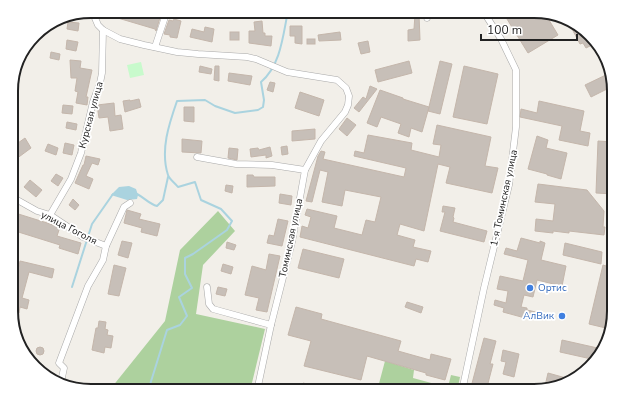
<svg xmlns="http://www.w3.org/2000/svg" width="625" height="402" viewBox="0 0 625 402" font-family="'Nunito Sans',sans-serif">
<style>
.forest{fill:#add19e}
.park{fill:#c8facc}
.water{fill:#aad3df}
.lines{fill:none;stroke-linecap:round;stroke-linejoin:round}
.stream{stroke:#aad3df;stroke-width:2}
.building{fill:#c7bfb8;stroke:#c4b6ab}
.minor-casing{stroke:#a9a9a9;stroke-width:7}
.minor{stroke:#fff;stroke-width:6}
.shop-dot{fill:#3f7fe0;stroke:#fff;stroke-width:1.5}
.labels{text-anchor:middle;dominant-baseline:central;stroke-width:3.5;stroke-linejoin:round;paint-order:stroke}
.street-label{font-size:10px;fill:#222;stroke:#fff}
.shop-label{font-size:10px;fill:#366cbe;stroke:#fff;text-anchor:start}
.rim{fill:none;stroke:#222;stroke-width:2}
</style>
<rect width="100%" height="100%" fill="#f2efe9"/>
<g class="forest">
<polygon points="218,211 235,231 203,265 196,314 265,329 250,391 129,391 112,387 165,321 180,250"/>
<polygon points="385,361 414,370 413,378 435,384 434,391 417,391 389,385 387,391 377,391"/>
<polygon points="451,375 460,377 457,391 447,391"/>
</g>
<polygon class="park" points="141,62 144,75 130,78 127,65"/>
<polygon class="water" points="129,186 136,189 138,195 137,199 127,200 111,195 119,187"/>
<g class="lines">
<g class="stream">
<path d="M137,194C145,198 149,204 157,206L163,200L168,177"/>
<polyline points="72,287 92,224 113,194"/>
<path d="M148,391L167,330L180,325L187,316L179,297L192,288L185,274V258L193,254L227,230L232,221L221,209L201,200L195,182L178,187C175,183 169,179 168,175C160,150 169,124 177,101L205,100L215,106L235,113L258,110L263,107L264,100L261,82C281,65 283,35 288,11"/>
</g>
</g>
<g class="building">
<polygon points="100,11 123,11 130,13 131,11 135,11 147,15 148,11 159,14 160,11 162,11 156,31 155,29 111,16"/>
<polygon points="395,11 412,11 411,17 394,14"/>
<polygon points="502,11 534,11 546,15 558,35 528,53"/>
<polygon points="415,14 419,14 420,40 408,41 408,30 414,29"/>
<polygon points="174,19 181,21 177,38 170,37 170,35 164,34 169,20 173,21"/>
<polygon points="262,21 263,33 265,33 265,36 272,36 271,46 249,43 249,31 255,31 254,22"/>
<polygon points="68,22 79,23 78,31 67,29"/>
<polygon points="576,24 579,25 596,43 586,48 583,43 580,44 571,27"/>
<polygon points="290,26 302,26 302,44 295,43 295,36 290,36"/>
<polygon points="205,27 214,29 212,42 190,37 192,29 204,32"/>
<rect x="230" y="32" width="9" height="8"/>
<polygon points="340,32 341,40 319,41 318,35"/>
<rect x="307" y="39" width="8" height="5"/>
<polygon points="67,40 78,42 76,51 66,49"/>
<polygon points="368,41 370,52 361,54 358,43"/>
<polygon points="25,49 29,54 22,59 19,56"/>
<polygon points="51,52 60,54 59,60 50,58"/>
<polygon points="70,60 81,61 80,68 92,70 86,97 88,97 87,105 76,103 78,92 75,91 77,78 71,78"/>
<polygon points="409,61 412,73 378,82 375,70"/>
<polygon points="440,61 452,64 440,114 428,111"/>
<polygon points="200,66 212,69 211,74 199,72"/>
<polygon points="215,66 219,66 219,81 214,80"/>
<polygon points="464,66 498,74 487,124 453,117"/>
<polygon points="229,73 252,76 250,85 228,81"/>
<polygon points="610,73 614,86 614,103 607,89 591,97 585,85"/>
<polygon points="270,82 275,83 273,92 267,90"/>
<polygon points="370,86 377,89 359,112 354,108 363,97 366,99"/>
<polygon points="380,90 403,98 403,99 429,107 422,132 411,128 409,137 398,133 401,124 381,117 377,127 367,123"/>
<polygon points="300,92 324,100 319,116 295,108"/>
<polygon points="139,99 141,107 125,112 123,101 130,100 130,101"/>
<polygon points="539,101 584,111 580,131 590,133 588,146 559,140 562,126 520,117 521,109 537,113"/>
<polygon points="114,103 115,116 121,115 123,129 110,131 108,117 99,118 97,105"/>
<polygon points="63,105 73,106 72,114 62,113"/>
<polygon points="184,107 194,107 194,122 184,121"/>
<polygon points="347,118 356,125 347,136 339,129"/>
<polygon points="67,122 77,124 76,130 66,128"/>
<polygon points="437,125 491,137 485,166 498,168 492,193 446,183 450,167 438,164 424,231 400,224 397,235 415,240 413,247 431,251 428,262 416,259 414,266 300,237 302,226 308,228 311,217 305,215 307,209 337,216 334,228 362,235 366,220 375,222 381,197 345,190 342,206 322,202 328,172 320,170 312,202 306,201 318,156 321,151 325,152 323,159 404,177 406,168 354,156 355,151 364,153 368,135 412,143 411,150 439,157 441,145 433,144"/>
<polygon points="315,129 315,139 292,141 292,131"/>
<polygon points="537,136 548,140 546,148 567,153 561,179 547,175 547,174 528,169"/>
<polygon points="25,138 31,148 12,162 12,150 19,145 18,143"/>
<polygon points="182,139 202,141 201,153 182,152"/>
<polygon points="598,141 614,142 614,194 596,193"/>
<polygon points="65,143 74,145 72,155 63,153"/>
<polygon points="48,144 58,148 56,155 45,151"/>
<polygon points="287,146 288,154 282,155 281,147"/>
<polygon points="270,147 272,156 266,158 266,155 251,157 250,149 258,148 259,150"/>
<polygon points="229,148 238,149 237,160 228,158"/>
<polygon points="86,156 100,159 98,165 92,163 86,176 93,179 89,189 75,183 83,165 84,165"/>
<polygon points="56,174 63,178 58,186 51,181"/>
<polygon points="247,175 253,175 254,177 275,177 275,186 247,187"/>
<polygon points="30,180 42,190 36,197 24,187"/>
<polygon points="538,184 587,190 604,211 603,227 605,227 604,235 569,231 569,233 553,231 553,233 535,231 536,219 553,221 555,204 535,202"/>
<polygon points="226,185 233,186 232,193 225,191"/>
<polygon points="280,194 292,196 291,205 279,203"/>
<polygon points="73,199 79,205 75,210 69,205"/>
<polygon points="443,206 455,208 453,217 454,218 453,222 487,231 484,242 440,231 445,212 442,212"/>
<polygon points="127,210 141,214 139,219 160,224 157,236 141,232 142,228 124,223"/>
<polygon points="12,212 60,227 57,236 81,243 78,254 59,248 60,245 12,230"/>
<polygon points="278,219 288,221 282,246 267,243 269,235 274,236"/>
<polygon points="521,238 540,243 540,241 545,243 541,260 566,266 562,286 537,280 533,297 524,295 521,307 527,308 527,310 540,313 539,318 525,316 525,318 503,312 504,308 494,305 495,300 506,303 508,291 497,289 500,276 523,281 528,260 504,254 506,248 517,251"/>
<polygon points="122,241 132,243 128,258 118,255"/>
<polygon points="227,242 236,245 234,250 226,248"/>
<polygon points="565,243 602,252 601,264 563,255"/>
<polygon points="612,243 614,243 614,316 610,329 589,324 603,265 606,266"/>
<polygon points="303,249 344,259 339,278 298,268"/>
<polygon points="269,254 280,256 267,312 256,310 259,298 245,295 252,266 266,270"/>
<polygon points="20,261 54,269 52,278 29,272 22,298 29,300 27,309 20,307 19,313 12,311 12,291 13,291"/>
<polygon points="223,264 233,267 231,274 221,271"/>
<polygon points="114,265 126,268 119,296 108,294"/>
<polygon points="218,287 227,289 225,296 216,294"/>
<polygon points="407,302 423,307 421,313 405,307"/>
<polygon points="296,307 322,314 321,319 401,341 398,351 430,360 431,354 451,359 445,380 426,375 426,373 367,356 361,380 304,366 311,341 288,335"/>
<polygon points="99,321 106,322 105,329 108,330 107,335 113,336 111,348 105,347 104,353 92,350 96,328 98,328"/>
<polygon points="484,338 496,341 490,364 493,364 486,391 470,391"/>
<polygon points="562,340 602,349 600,356 596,360 560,352"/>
<circle cx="40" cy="351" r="4"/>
<polygon points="503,350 519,354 514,377 503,374 506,362 501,361"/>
<polygon points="548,373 566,378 567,376 576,378 574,380 551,387 545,386"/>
<polygon points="303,383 326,389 326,391 301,391"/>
</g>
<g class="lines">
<g class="minor-casing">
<g id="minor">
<polyline points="426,11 427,18"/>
<polyline points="103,30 120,39 144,45 177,52 198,54 247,57 256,59 287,72 337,80 346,88 349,96 348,105 345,112 321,141 305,170 292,242 271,325 257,391"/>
<polyline points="155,47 167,11"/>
<polyline points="197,157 236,164 272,165 305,170"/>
<polyline points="12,197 37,211 50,215 83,237 106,246"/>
<polyline points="50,215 71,179 81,153 93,102 100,83 102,73 103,30 98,25 92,11"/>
<polyline points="207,287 209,304 213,309 271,325"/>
<polyline points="61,382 64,368 59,363 88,286 103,260 106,246 124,207 130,203"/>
<polyline points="462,391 484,288 509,185 516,127 516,70 501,39 483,11"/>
</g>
</g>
<use href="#minor" class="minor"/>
</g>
<g class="shop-dot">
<circle cx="530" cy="288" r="4"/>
<circle cx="562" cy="316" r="4"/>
</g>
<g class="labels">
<g class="street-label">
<text transform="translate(91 115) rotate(-75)">Курская улица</text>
<text transform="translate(504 198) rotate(-78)">1-я Томинская улица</text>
<text transform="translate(69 228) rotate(27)">улица Гоголя</text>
<text transform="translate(291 238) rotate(-78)">Томинская улица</text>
</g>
<g class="shop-label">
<text x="538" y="288">Ортис</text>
<text x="554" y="316" text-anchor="end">АлВик</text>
</g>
</g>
<path d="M0 0H625V402H0ZM91 18H534A73 73 0 0 1 607 91V311A73 73 0 0 1 534 384H91A73 73 0 0 1 18 311V91A73 73 0 0 1 91 18Z" fill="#fff" fill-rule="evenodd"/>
<path class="rim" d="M91 18H534A73 73 0 0 1 607 91V311A73 73 0 0 1 534 384H91A73 73 0 0 1 18 311V91A73 73 0 0 1 91 18Z"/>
<path d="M481 34v6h96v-6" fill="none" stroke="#222222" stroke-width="2"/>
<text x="487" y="34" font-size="12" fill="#222222" stroke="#ffffff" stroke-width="3" paint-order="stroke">100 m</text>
</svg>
